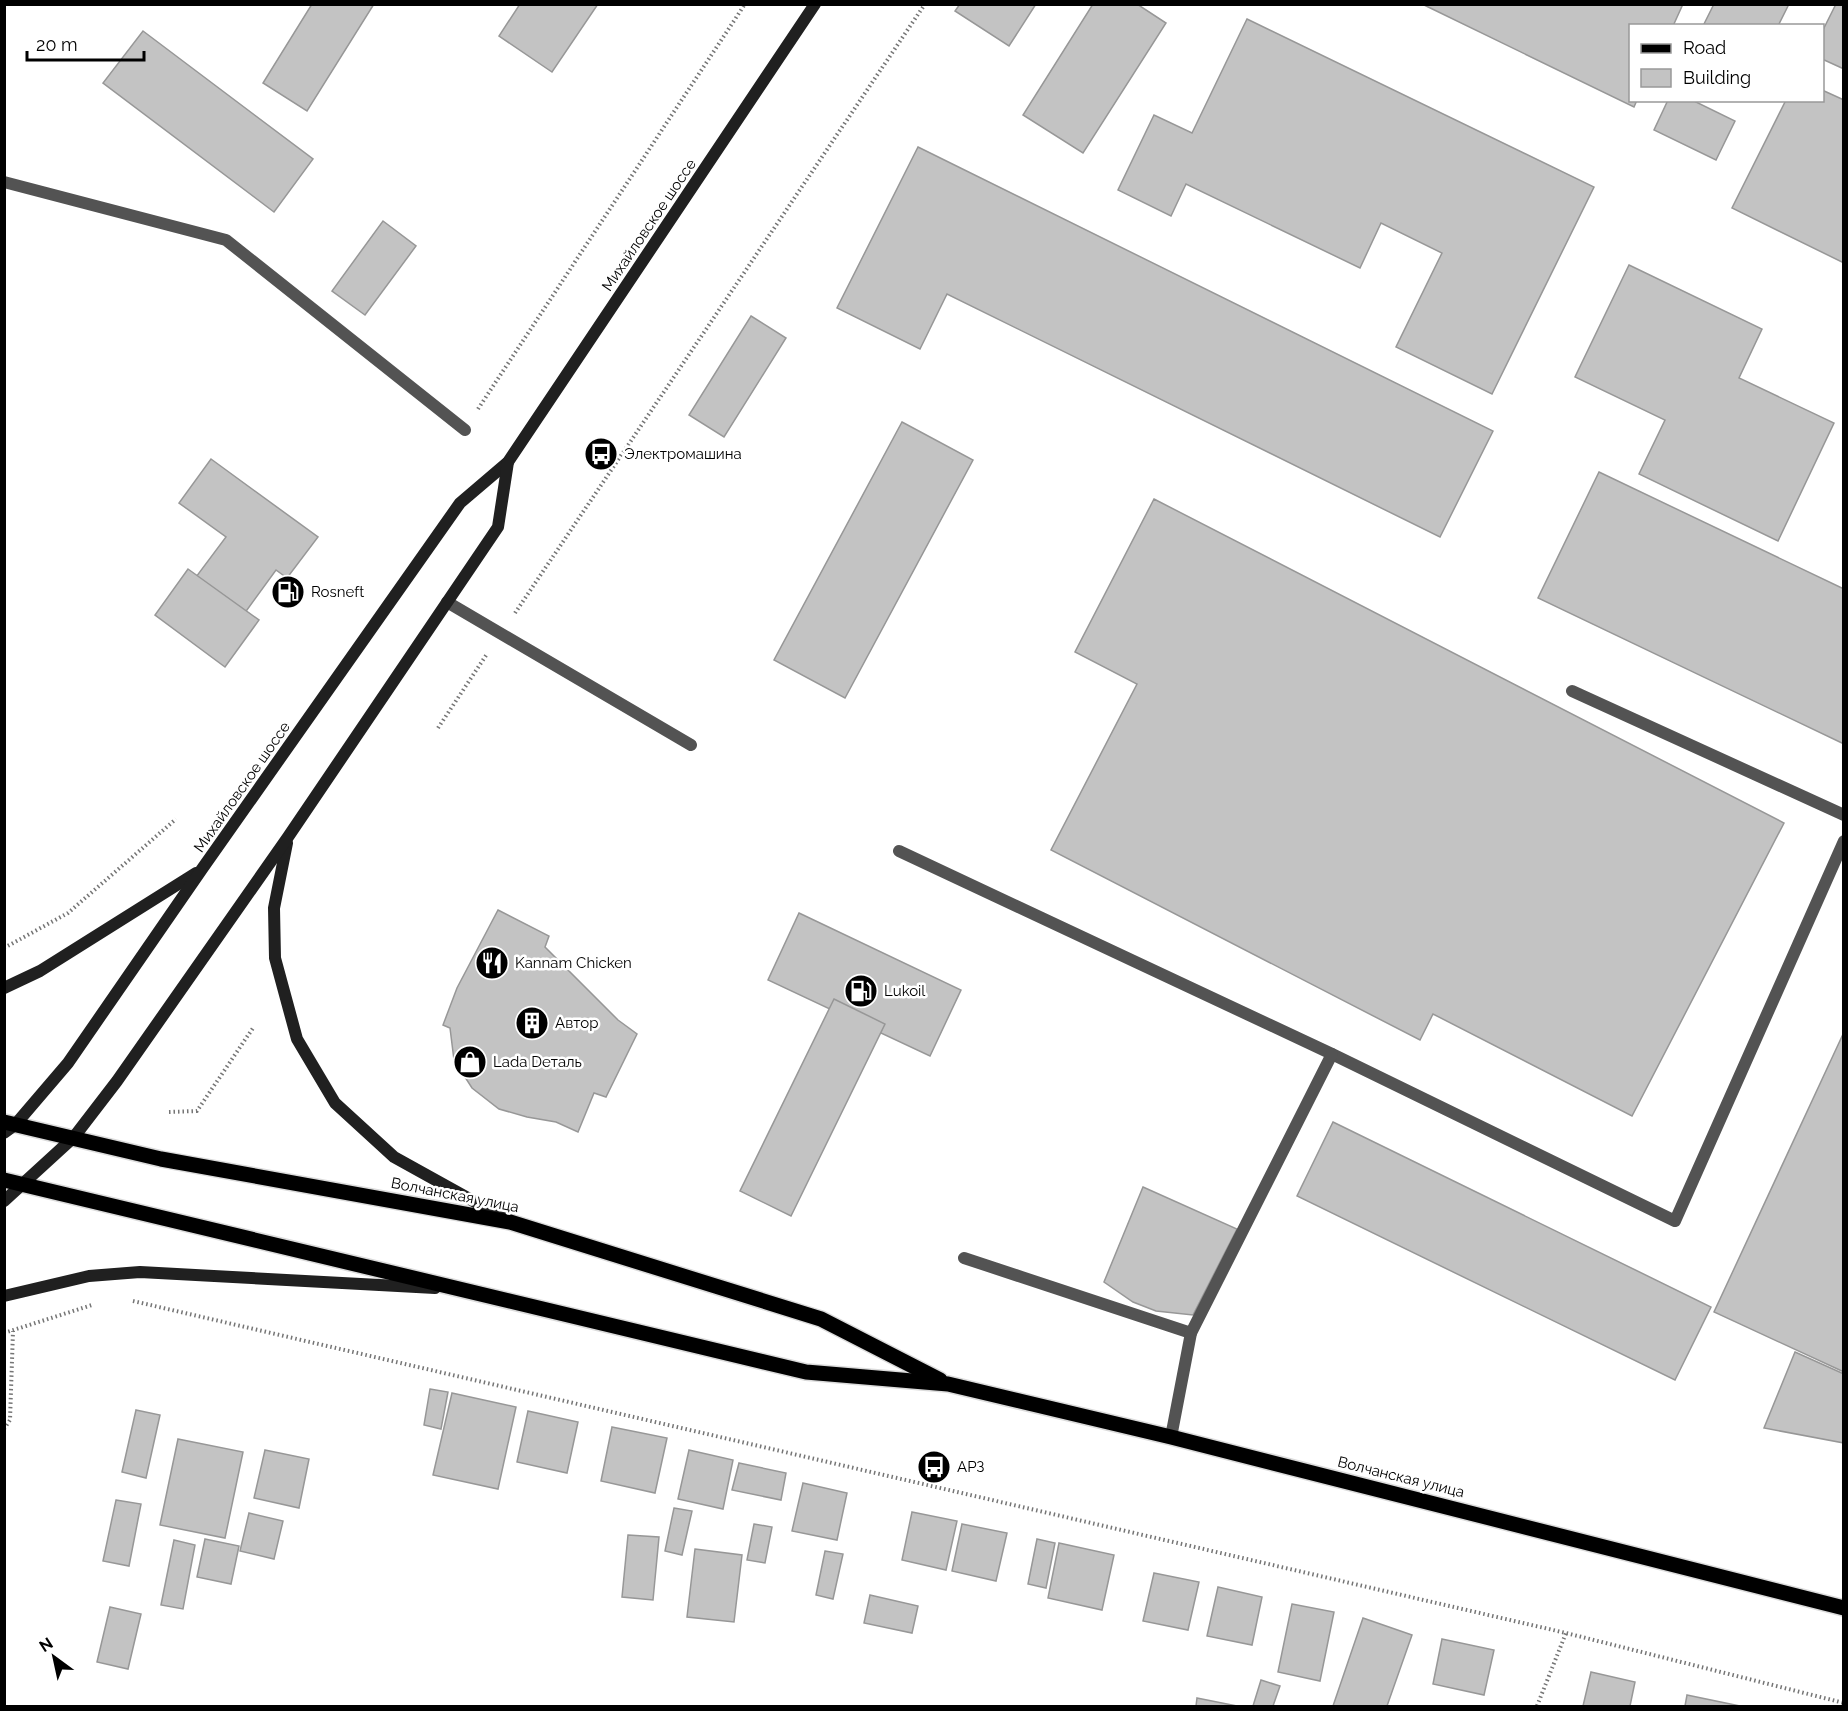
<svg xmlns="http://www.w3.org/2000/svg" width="1848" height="1711" viewBox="0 0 1848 1711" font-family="Raleway,sans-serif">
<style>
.building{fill:#c3c3c3;stroke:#979797;stroke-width:1.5}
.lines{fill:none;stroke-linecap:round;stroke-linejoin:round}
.primary-casing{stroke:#dbdbdb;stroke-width:18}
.path{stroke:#757575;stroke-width:4;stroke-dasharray:1.5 3;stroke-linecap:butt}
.lane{stroke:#535353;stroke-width:12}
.secondary{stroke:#202020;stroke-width:12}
.primary{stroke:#000;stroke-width:15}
.labels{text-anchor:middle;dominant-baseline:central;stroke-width:5;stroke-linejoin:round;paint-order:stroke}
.street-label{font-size:15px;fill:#000;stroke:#fff}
.poi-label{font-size:15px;fill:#000;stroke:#fff;text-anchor:start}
</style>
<rect width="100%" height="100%" fill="#fff"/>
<g class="building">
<polygon points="312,4 374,4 307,111 263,83"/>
<polygon points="520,4 598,4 552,72 499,36"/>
<polygon points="960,4 1036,4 1009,46 955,11"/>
<polygon points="1093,4 1137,4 1166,23 1083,153 1023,115"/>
<polygon points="1422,4 1683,4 1673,26 1630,26 1630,100 1637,100 1634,107"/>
<polygon points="1714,4 1789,4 1778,26 1703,26"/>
<polygon points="1836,4 1844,4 1844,69 1822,59 1822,32"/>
<polygon points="1247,19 1594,187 1492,394 1396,347 1442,253 1381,223 1360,268 1186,184 1171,216 1118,190 1154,115 1192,133"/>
<polygon points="143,31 313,159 274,212 103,83"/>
<polygon points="1822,90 1844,100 1844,263 1732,208 1786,100 1822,100"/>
<polygon points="1668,100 1692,100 1735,121 1716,160 1654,130"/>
<polygon points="918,147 1493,431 1440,537 947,294 920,349 837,308"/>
<polygon points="383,221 416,246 365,315 332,291"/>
<polygon points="1629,265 1762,329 1739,378 1834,423 1778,541 1639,474 1665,420 1575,377"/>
<polygon points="751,316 786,338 724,437 689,415"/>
<polygon points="902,422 973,460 845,698 774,660"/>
<polygon points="211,459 318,537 287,578 276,570 239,621 190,585 226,537 179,503"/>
<polygon points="1599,472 1844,589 1844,744 1538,598"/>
<polygon points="1154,499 1784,823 1632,1116 1433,1014 1420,1040 1051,850 1137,684 1075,652"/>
<polygon points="188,569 259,620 225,667 155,615"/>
<polygon points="498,910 549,936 545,947 618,1020 637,1034 606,1097 594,1093 578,1132 556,1122 527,1117 499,1109 472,1088 454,1060 450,1028 443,1025 457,988"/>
<polygon points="799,913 961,990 930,1056 768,980"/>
<polygon points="834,999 885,1024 791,1216 740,1191"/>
<polygon points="1844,1032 1844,1372 1714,1312"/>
<polygon points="1333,1122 1711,1307 1675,1380 1297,1196"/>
<polygon points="1143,1187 1237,1229 1193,1315 1156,1311 1133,1302 1104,1282"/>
<polygon points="1795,1352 1844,1374 1844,1443 1764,1428"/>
<polygon points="430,1389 448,1392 441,1429 424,1425"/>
<polygon points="452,1393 516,1407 498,1489 433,1475"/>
<polygon points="136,1410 160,1415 146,1478 122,1472"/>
<polygon points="528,1411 578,1422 567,1473 517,1462"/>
<polygon points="612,1427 667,1438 655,1493 601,1481"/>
<polygon points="178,1439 243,1452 225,1538 160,1525"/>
<polygon points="265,1450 309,1459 299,1508 254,1498"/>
<polygon points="689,1450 733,1460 723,1509 678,1499"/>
<polygon points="739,1463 786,1473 781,1500 732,1490"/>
<polygon points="803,1483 847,1493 837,1540 792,1531"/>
<polygon points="116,1500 141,1504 129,1566 103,1561"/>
<polygon points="674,1508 692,1511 682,1555 665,1551"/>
<polygon points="912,1512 957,1521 946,1570 902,1560"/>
<polygon points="249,1513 283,1521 274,1559 240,1551"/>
<polygon points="754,1524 772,1527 765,1563 747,1560"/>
<polygon points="962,1524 1007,1533 996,1581 952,1571"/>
<polygon points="628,1535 659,1537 653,1600 622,1597"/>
<polygon points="205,1539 239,1546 231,1584 197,1577"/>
<polygon points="1037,1539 1055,1543 1046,1588 1028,1584"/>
<polygon points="174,1540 195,1545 183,1609 161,1605"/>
<polygon points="1059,1543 1114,1555 1102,1610 1048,1598"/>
<polygon points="695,1549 742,1555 734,1622 687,1617"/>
<polygon points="825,1551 843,1554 833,1599 816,1595"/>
<polygon points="1154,1573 1199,1582 1188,1630 1143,1621"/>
<polygon points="1218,1587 1262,1597 1252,1645 1207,1636"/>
<polygon points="870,1595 918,1606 912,1633 864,1623"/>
<polygon points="1292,1604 1334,1612 1320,1681 1278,1672"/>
<polygon points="110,1607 141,1614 128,1669 97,1662"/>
<polygon points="1363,1618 1412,1635 1387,1706 1333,1706"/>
<polygon points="1442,1639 1494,1650 1484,1695 1433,1684"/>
<polygon points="1591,1672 1635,1682 1630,1706 1583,1706"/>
<polygon points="1261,1680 1280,1686 1273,1706 1253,1706"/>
<polygon points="1687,1695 1740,1706 1685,1706"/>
<polygon points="1197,1698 1237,1706 1196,1706"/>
</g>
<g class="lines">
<g class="primary-casing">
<g id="primary">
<polyline points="4,1122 161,1159 510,1222 821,1319 940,1380"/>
<polyline points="4,1180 806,1372 948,1384 1171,1437 1844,1608"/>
</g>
</g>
<g class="path">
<polyline points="478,409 745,4"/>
<polyline points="515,613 925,4"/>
<polyline points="438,728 487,654"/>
<polyline points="4,948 68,913 176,819"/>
<polyline points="169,1112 197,1111 253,1028"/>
<polyline points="133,1301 1566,1633 1844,1703"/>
<polyline points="4,1333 92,1305"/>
<polyline points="4,1429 10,1420 13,1331"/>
<polyline points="1537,1706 1566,1633"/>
</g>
<g class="lane">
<polyline points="4,182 226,240 465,430"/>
<polyline points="447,602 691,745"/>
<polyline points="1572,691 1844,815"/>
<polyline points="899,851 1332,1054 1675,1221 1844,841"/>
<polyline points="964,1258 1191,1333"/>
<polyline points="1171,1437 1191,1333 1332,1054"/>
</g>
<g class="secondary">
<polyline points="287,843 274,908 275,958 297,1039 335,1103 394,1157 504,1218"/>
<polyline points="4,988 40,971 196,873"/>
<polyline points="4,1133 15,1125 68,1063 202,869 460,503 508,462 815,4"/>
<polyline points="4,1201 74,1137 117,1081 288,837 498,527 508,462"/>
<polyline points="4,1296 89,1276 140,1272 435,1288"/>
</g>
<use href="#primary" class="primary"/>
</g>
<defs>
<g id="bus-disc" transform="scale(1.725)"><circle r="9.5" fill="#000" stroke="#fff"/><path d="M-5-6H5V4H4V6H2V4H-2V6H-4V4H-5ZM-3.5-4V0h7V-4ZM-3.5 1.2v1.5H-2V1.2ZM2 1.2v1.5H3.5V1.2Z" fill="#fff"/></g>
<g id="fuel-disc" transform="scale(1.725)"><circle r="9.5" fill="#000" stroke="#fff"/><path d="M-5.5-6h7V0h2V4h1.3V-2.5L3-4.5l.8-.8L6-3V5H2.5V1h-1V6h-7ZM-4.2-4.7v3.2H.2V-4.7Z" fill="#fff"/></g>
<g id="restaurant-disc" transform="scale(1.725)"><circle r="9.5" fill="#000" stroke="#fff"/><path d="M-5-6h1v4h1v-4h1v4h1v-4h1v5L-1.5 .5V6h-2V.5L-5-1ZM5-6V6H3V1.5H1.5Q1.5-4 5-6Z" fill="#fff"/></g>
<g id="building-disc" transform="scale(1.725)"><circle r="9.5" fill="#000" stroke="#fff"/><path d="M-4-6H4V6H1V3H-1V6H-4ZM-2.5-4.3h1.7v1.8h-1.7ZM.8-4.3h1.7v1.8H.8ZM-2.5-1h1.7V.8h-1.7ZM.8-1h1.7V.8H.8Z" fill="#fff"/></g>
<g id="shop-disc" transform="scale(1.725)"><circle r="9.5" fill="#000" stroke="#fff"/><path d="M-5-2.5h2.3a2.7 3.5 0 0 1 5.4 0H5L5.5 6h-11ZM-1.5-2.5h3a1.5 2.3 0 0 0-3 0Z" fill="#fff"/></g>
</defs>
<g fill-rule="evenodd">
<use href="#bus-disc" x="601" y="454"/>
<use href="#fuel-disc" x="288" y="592"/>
<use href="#restaurant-disc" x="492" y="963"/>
<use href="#fuel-disc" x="861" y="991"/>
<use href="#building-disc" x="532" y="1023"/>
<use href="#shop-disc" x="470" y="1062"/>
<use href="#bus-disc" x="934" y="1467"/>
</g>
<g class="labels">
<g class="street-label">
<text transform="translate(649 225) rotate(-56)">Михайловское шоссе</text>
<text transform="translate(242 787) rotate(-55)">Михайловское шоссе</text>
<text transform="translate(455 1195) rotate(11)">Волчанская улица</text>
<text transform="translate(1401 1477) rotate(14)">Волчанская улица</text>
</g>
<g class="poi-label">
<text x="624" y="454">Электромашина</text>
<text x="311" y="592">Rosneft</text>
<text x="515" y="963">Kannam Chicken</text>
<text x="884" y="991">Lukoil</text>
<text x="555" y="1023">Автор</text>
<text x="493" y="1062">Lada Dеталь</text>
<text x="957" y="1467">АРЗ</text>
</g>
</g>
<rect width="1848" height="1711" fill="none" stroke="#000000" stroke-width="12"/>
<rect x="1629" y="24" width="195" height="78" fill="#ffffff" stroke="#999999" stroke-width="1.5"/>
<rect x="1641" y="44" width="30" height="9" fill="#000000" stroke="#999999" stroke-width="1.5"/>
<text x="1683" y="54" font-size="18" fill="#000000">Road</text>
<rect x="1641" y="69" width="30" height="18" fill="#c3c3c3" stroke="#999999" stroke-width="1.5"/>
<text x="1683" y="84" font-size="18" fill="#000000">Building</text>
<g transform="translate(54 1657) rotate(327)" stroke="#ffffff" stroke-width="4.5" paint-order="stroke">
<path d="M0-4.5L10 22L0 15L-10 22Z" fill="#000000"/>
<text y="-9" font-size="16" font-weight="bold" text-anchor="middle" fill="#000000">N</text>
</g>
<path d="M27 51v9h117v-9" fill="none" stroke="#000000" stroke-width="3"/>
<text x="36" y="51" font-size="18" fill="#000000" stroke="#ffffff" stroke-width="4.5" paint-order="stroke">20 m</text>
</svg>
